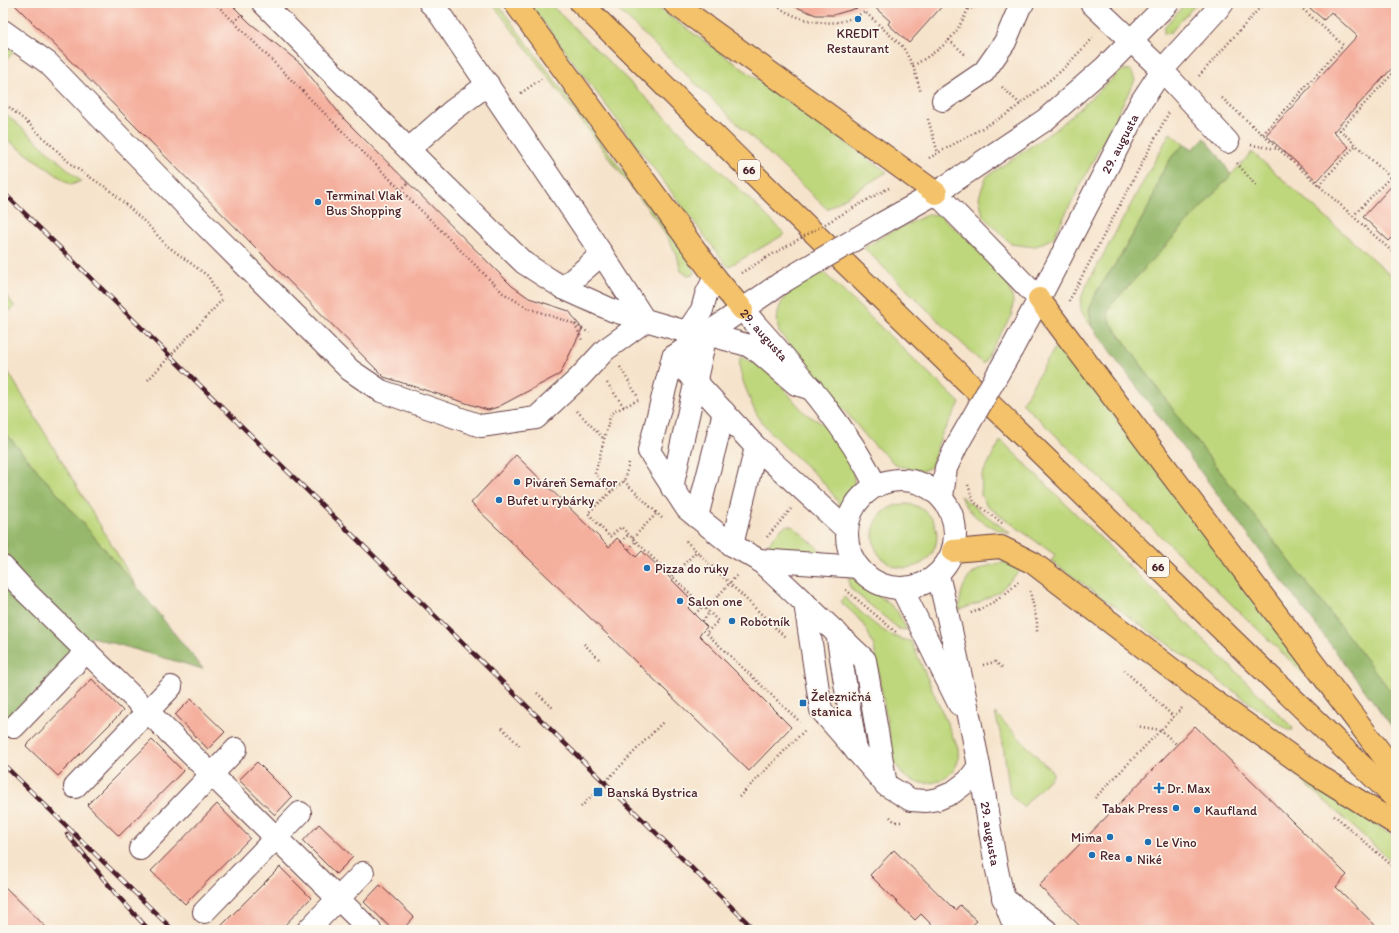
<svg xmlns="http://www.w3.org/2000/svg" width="1399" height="933" viewBox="0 0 1399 933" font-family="Itim,sans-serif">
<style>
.green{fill:#bed77c;stroke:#847b54}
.forest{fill:#96b86c;stroke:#706c4c}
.building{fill:#f5af9d}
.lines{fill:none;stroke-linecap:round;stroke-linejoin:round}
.minor-casing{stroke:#643c43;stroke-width:24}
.major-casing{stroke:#643c43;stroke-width:24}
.path{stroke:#643c43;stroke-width:2.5;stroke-dasharray:1 3;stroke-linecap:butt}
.minor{stroke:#fff;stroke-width:22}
.major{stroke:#f3c26a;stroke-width:22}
.rail-casing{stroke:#4a1f2b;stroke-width:4.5}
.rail{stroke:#fbf7ec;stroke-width:3;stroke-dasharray:9;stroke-linecap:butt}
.minor-bridge-casing{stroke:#643c43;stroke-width:24;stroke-linecap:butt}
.path-bridge{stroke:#643c43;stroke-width:2.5;stroke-dasharray:1 3;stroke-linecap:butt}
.minor-bridge{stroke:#fff;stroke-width:22}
.poi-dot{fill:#1f6fb2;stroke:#fbf7ec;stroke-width:1.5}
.labels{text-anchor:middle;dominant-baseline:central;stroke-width:3.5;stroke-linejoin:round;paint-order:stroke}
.shield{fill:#fbf7ec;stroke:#7f6065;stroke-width:1}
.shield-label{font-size:12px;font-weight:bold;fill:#4a1f2b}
.poi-label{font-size:13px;fill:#4a1f2b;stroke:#fbf7ec;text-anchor:start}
.street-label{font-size:13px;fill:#4a1f2b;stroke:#fbf7ec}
</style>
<rect width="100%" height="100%" fill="#fbf7ec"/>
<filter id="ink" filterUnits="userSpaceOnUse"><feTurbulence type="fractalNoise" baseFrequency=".025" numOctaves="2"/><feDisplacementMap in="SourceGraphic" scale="8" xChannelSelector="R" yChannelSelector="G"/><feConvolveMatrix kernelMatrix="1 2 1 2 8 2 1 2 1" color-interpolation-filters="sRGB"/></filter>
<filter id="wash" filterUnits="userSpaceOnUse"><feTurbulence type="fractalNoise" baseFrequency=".012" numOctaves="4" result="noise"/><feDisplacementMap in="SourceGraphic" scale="16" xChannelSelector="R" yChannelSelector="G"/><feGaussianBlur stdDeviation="0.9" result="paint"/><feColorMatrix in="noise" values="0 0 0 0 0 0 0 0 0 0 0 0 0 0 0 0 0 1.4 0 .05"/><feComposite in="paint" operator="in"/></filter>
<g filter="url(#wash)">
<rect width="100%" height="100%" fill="#f6e3cb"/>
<g class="green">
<polygon points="492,3 497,3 664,226 690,261 695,274 687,275 681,271 677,255 660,225"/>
<polygon points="529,3 549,3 785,234 728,267"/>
<polygon points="611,3 651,3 887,172 827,209"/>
<polygon points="1186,3 1197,3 1170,33 1164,34 1164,27"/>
<polygon points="3,41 14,52 3,63"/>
<polygon points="1122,70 1131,70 1135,80 1053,238 1034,247 1011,244 983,216 979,197 986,177 1059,127"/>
<polygon points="3,111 5,113 81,181 71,185 3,137"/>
<path d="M1170,133L1185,144L1173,155L1160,176L1151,203L1120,257L1097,291L1089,310L1092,327C1081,312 1077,309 1084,290Z"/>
<polygon points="1252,152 1396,280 1396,698 1184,425 1109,320 1108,312 1110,306"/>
<polygon points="929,214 939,215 981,250 1001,271 1008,284 1013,300 1012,314 983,364 864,248 887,234"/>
<path d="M823,272L960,403L941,436L931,467L922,471L897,466L870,441L779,332C770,297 798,287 823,272Z"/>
<polygon points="3,291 15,307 3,315"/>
<polygon points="1059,341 1324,693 1022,403"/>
<path d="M741,356C753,362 765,369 774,378C785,389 794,402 805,413C811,418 820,421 825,426C844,444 860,468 852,493C850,499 846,505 841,508C823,472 783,452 760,419C753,410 750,399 746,389C742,379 737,366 741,356Z"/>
<polygon points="3,363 137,587 3,430"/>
<polygon points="1001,440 1292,727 1293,730 1288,730 1051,561 1055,555 987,506 981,495 982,475"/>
<path d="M960,496L1011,534C988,528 971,517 960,496Z"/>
<circle cx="905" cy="536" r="32"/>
<polygon points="787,525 794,527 825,554 775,550 767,545 781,529"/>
<polygon points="3,527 10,566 3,559"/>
<path d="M1006,562L1023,568L1000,591L976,604L959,610C961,577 973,567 1006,562Z"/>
<polygon points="849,575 869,591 884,599 897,611 907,630 899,629 852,590 849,585"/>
<path d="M844,597C863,613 885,639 911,641L958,748C958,753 959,760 957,764C948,785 920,789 903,775C900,771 897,766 894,762L874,647C866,625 858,616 840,602Z"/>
<polygon points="995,713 1054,774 1023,807 1010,794 1003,744"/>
<polygon points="1269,751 1396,838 1396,865"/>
</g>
<g class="forest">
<polygon points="1204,138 1216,152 1231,175 1110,306 1108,312 1109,320 1184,425 1396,698 1396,732 1092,327 1089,310 1097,291 1120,257 1151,203 1160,176 1173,155 1185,144 1193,149"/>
<polygon points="3,430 137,587 203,669 92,637 3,726 3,571 10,566 3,527"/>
</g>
<g id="blocks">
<g class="building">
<polygon points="13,3 230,3 250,23 301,64 342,117 512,286 529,298 569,311 582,329 560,374 498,407 488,410 384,377"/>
<polygon points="786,3 945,3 909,43 888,24 890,21 871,4 833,15 816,15"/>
<polygon points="1304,3 1396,3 1396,64 1333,132 1349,147 1317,181 1266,135 1357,36 1331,12 1324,20"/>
<polygon points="1396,181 1396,242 1392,238 1389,241 1363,217"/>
<polygon points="516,455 609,547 617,538 636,557 642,551 663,571 694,602 688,608 707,627 699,635 791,727 749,771 471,503"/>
<polygon points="92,679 123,711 58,776 26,746"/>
<polygon points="191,699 225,732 208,749 175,715"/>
<polygon points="1195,726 1347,875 1336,887 1380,930 1084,930 1039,886"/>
<polygon points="152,740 183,771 119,836 87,805"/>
<polygon points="257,762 292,797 275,815 239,780"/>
<polygon points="217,804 250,838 185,904 151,871"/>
<polygon points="319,824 353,857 336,874 303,841"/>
<polygon points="894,850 955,910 960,905 977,921 967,930 937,930 921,914 915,920 870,875"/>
<polygon points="280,867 311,898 280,930 217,930"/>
<polygon points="3,885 49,930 3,930"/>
<polygon points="380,885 414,917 402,930 393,930 364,902"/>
</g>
</g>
</g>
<g filter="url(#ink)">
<use href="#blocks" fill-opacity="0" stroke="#643c43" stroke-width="1"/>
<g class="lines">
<g class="minor-casing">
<g id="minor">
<polyline points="263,3 425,166 524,263 563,288 614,311 687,332 706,334 747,345 760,353 796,384 812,389"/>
<polyline points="430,3 437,10 602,254 645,321"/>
<polyline points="1091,3 1162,70 1228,142"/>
<polyline points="3,31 48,63 195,215 350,370 381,391 481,426 536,418 579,378 605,350 645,321"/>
<polyline points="943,100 984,72 1005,42 1021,4 1023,3"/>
<polyline points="409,149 452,111 488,84"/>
<polyline points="936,193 1039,299"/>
<polyline points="881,224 936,193 1045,120 1105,67 1168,3"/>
<polyline points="781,283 673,357 649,451 687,509 732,545 759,560 865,660 886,785"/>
<polyline points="563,288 602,254"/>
<path id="s1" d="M742,309C791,365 843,419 876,486"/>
<polyline points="687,332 702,310 706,295 715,277"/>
<path id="s2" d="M1012,349L1039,299L1141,102L1162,70L1223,3"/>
<polyline points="673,357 756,447 847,530"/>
<circle cx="901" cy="534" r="54"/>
<polyline points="672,488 706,334"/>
<polyline points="942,497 946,468 957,445"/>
<polyline points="697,517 724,412"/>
<polyline points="732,545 756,447"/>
<polyline points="759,560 858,567"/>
<polyline points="3,567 27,593 370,930"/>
<path id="s3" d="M938,575C956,647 970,719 984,792C991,833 997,895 1017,930"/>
<polyline points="902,589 959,704"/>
<polyline points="805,603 821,710 886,785 911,800 926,801 938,799 952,793 968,781 979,766"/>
<polyline points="837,633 856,751"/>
<polyline points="14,727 87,651"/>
<polyline points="75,787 171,687"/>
<polyline points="140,849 236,749"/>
<polyline points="1003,898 1046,930"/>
<polyline points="204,912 300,813"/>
<polyline points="308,930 363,873"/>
</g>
</g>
<g class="major-casing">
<g id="major">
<polyline points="515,3 715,277 742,309"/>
<polyline points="581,3 774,194 1396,799"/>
<polyline points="674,3 936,193"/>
<polyline points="1039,299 1396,773"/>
<polyline points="953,551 1001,547 1033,563 1207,696 1316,774 1396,824"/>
</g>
</g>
<g class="path">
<polyline points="215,3 503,293 528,308 575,324 589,333"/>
<path d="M773,3C790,17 816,25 838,22C847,21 856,16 865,12L903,47L913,66L921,93"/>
<polyline points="234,22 242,14"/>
<polyline points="949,40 967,56"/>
<path d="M913,66C943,47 953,42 968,9L991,3"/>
<polyline points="1199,76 1264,3"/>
<polyline points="1002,87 1020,104"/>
<polyline points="521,93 541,79"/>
<polyline points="1222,98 1396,255"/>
<polyline points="3,102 28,123 73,166 111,191 148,225 166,245 208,276 221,299"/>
<polyline points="928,119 938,153"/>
<polyline points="1263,134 1343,45 1296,3"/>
<polyline points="1251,145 1277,149"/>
<polyline points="929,158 1009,113 1061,71 1093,38"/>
<polyline points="1237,163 1257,187"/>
<polyline points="1390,177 1340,130 1396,70"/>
<polyline points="1319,185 1356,145"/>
<polyline points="401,190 408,183"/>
<polyline points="867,200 889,188"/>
<polyline points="1353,216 1396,171"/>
<polyline points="741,273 766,258"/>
<polyline points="1069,301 1169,112"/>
<polyline points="575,324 582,340"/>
<polyline points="620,367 638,397"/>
<polyline points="148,380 222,300"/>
<polyline points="607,383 624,407"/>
<polyline points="577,411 604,439"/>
<polyline points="629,463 624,481 611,492 595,474 611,413 638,400"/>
<polyline points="624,481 664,520"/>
<polyline points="968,485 974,502 1002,523"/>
<polyline points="611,492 588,513 610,537 621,527 706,609 718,621 706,633 800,722"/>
<polyline points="767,537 791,509"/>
<polyline points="633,538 657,513"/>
<polyline points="686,541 786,638"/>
<polyline points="621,542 629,534"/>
<polyline points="629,549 636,541"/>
<polyline points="672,576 697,551"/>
<polyline points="846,590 897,633"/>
<polyline points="1030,591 1037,621 1037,632"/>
<polyline points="706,609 738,574"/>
<path d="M971,613C989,606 1005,596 1018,582"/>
<polyline points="695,614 703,606"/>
<polyline points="702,621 709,613"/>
<polyline points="584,644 601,661"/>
<polyline points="983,665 995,662 1004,669"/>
<polyline points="1124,670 1174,717"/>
<polyline points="537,693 554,709"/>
<polyline points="1136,726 1161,730 1177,745"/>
<polyline points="502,728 521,747"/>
<polyline points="739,797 806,729"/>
<polyline points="1095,798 1184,706"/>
<polyline points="581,807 663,722"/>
<polyline points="1334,815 1396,869"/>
<polyline points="890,817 895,822 901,822"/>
</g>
<use href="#minor" class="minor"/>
<use href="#major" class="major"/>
<g class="rail-casing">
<g id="rail">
<polyline points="3,192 755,930"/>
<polyline points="3,764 173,930"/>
<polyline points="67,834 116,894 149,930"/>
</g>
</g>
<use href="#rail" class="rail"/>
<g class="minor-bridge-casing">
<g id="minor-bridge">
<polyline points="781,283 881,224"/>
<polyline points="957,445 1012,349"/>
</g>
</g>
<polyline class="path-bridge" points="766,258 867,200"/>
<use href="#minor-bridge" class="minor-bridge"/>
</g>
</g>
<g class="poi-dot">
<circle cx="858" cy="19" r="4"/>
<circle cx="318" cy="202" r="4"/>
<circle cx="517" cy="482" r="4"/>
<circle cx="499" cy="500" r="4"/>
<circle cx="647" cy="568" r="4"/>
<circle cx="680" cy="601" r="4"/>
<circle cx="732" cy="621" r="4"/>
<rect x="799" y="699" width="8" height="8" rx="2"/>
<path d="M1157 782h4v4h4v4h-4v4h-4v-4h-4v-4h4z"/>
<rect x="593" y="787" width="10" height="10" rx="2"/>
<circle cx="1176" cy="808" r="4"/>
<circle cx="1197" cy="810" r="4"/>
<circle cx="1110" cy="837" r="4"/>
<circle cx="1148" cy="842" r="4"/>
<circle cx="1092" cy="855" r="4"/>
<circle cx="1129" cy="859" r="4"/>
</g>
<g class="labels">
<g class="shield">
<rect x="738" y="160" width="22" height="20" rx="3"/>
<rect x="1147" y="557" width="22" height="20" rx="3"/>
</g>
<g class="shield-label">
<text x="749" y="170">66</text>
<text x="1158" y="567">66</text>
</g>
<g class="poi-label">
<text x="858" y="33" text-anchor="middle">KREDIT<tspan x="858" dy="15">Restaurant</tspan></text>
<text x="326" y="195">Terminal Vlak<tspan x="326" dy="15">Bus Shopping</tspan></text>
<text x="525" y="482">Piváreň Semafor</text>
<text x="507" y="500">Bufet u rybárky</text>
<text x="655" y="568">Pizza do ruky</text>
<text x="688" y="601">Salon one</text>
<text x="740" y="621">Robotník</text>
<text x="811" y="696">Železničná<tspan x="811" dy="15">stanica</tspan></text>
<text x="1167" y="788">Dr. Max</text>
<text x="607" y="792">Banská Bystrica</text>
<text x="1168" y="808" text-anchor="end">Tabak Press</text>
<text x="1205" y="810">Kaufland</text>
<text x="1102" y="837" text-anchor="end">Mima</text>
<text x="1156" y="842">Le Vino</text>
<text x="1100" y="855">Rea</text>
<text x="1137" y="859">Niké</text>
</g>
<g class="street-label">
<text stroke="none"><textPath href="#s2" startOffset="232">29. augusta</textPath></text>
<text stroke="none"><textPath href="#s1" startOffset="34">29. augusta</textPath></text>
<text stroke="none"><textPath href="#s3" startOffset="264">29. augusta</textPath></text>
</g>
</g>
<rect width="1399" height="933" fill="none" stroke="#fbf7ec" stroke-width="16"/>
</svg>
